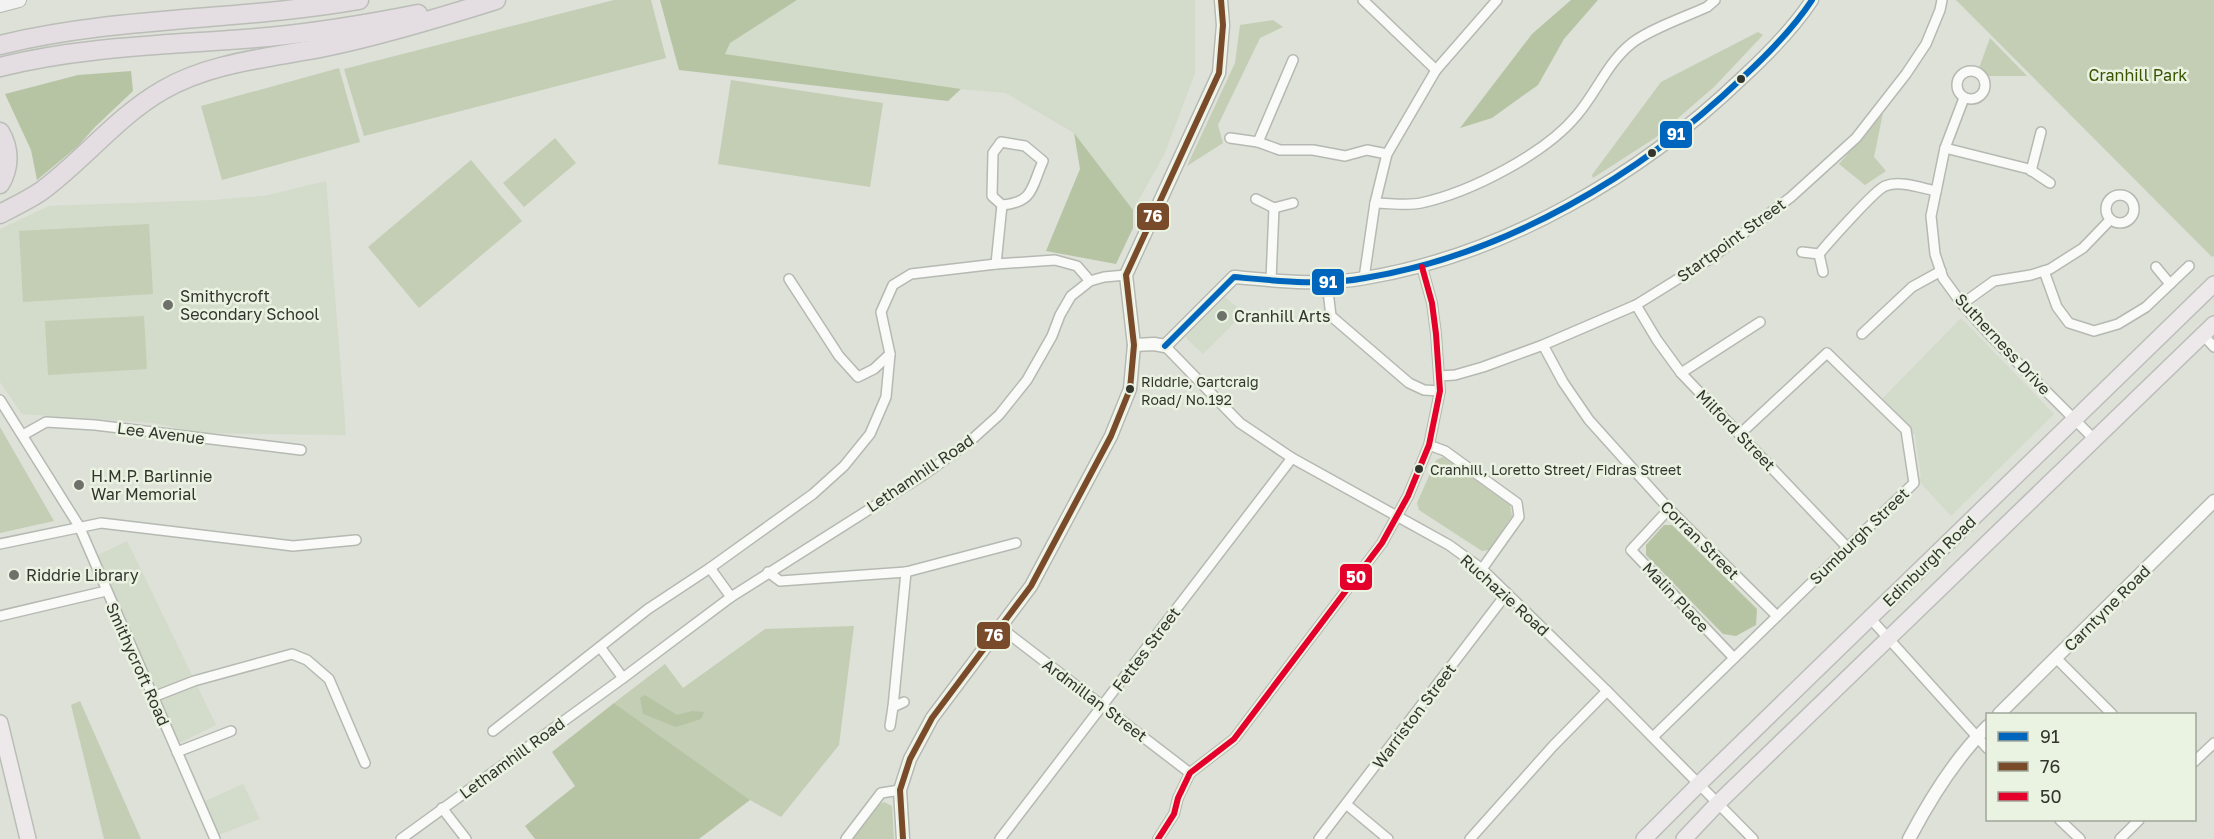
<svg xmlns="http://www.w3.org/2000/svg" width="2214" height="839" viewBox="0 0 2214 839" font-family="'Golos Text',sans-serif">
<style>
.built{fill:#d3dbca}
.green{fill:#c3ceb4}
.forest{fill:#b6c4a4}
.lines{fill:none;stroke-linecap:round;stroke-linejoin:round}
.minor-casing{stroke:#b5b9b2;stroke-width:12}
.tertiary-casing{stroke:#b5b9b2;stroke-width:15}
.secondary-casing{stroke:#b5b9b2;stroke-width:16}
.primary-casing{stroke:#bbbdb8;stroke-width:18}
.motorway-casing{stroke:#bbbdb8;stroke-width:21}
.minor{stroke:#fafaf9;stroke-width:9}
.tertiary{stroke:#fafaf9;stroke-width:12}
.secondary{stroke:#f3f2f2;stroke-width:14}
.primary{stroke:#ede9eb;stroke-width:15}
.motorway{stroke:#e4dde1;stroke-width:18}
.bus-1-casing{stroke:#eaf2e1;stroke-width:10}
.bus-2-casing{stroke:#eaf2e1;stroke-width:10}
.bus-3-casing{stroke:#eaf2e1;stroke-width:10}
.bus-1{stroke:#0065bd;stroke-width:6}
.bus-2{stroke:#7a4b2a;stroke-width:6}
.bus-3{stroke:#e4002b;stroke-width:6}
.bus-dot{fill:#32352e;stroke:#eaf2e1;stroke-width:2}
.poi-dot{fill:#6e716a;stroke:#eaf2e1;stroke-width:2}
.labels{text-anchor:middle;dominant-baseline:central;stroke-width:5;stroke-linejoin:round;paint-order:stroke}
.bus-label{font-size:14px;fill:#32352e;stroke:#eaf2e1;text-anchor:start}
.park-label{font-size:16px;fill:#395300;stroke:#eaf2e1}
.street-label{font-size:16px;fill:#32352e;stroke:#eaf2e1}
.poi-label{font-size:16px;fill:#32352e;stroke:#eaf2e1;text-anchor:start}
.line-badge{stroke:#eaf2e1;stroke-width:2}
.badge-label{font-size:16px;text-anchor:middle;font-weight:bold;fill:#fff}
</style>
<rect width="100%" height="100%" fill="#dde1d8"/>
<g class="built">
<polygon points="797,0 1195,0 1195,73 1164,155 1133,210 1074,133 1006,93 961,89 724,54 730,43"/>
<polygon points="326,181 346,435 200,433 154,423 22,414 0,382 0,229 49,206 212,200 264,196"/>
<polygon points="1225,297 1244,313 1203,354 1185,337"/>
<polygon points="1961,318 2054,414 1951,516 1919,481 1921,476 1915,436 1882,399"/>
<polygon points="127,541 216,725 173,746 90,559"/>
<polygon points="243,784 260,819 216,836 201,803"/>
</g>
<g class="green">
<polygon points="614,0 651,0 666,58 364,136 344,69"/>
<polygon points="1956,0 2214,0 2214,256 2212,257"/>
<polygon points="1273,20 1283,27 1260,38 1218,125 1223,143 1187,166 1235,63 1240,25"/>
<polygon points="1758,32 1763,35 1714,87 1655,138 1593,178 1592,175 1661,82"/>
<polygon points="1990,38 2027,76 1989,76 1979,68"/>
<polygon points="339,68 360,142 222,180 201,106"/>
<polygon points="731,80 883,103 870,187 718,164"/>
<polygon points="1883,113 1874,157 1886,171 1865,185 1839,164"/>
<polygon points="555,138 576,163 524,207 503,183"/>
<polygon points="471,160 522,221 419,308 368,247"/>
<polygon points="149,224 153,294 23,302 19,231"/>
<polygon points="144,316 147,369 48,375 45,321"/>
<polygon points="0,427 54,521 0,533"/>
<polygon points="1443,457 1510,505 1512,516 1489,550 1482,551 1419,510 1417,503 1436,460"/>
<polygon points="854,626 839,745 781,817 750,800 614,703 665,664 683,688 765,629"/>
<polygon points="80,701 141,839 104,839 71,705"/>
<polygon points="884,802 892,806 894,839 853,839 880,804"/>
</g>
<g class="forest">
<polygon points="660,0 797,0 730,43 725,54 961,89 948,101 679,70"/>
<polygon points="1571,0 1598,0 1564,39 1538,85 1492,118 1460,128 1532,34"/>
<polygon points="131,71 133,91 95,127 78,146 37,180 31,150 5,94 78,75"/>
<polygon points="1074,133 1133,210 1133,228 1116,264 1046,251 1080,169"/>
<polygon points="1664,525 1672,525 1757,609 1756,625 1736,636 1723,634 1646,555 1646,545"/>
<polygon points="645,695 677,715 692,711 704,712 701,719 676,727 643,714 640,698"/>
<polygon points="614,703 750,800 699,839 535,839 525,826 575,786 552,752"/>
</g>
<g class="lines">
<g class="minor-casing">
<g id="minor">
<polyline points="1363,0 1436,70"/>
<circle cx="1971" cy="85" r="14"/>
<polyline points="1964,98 1945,148 1931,216 1935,254 1943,278 1962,304 1990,335 2094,439"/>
<polyline points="1230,138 1258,142 1280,150 1313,150 1345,156 1367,150 1387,154"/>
<path d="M1001,142L1025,146L1043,161C1031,188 1034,202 1002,205L992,196L993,153Z"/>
<polyline points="1258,142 1293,60"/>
<polyline points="1945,148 2029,169 2050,183"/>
<polyline points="2031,171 2041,132"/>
<circle cx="2120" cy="209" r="14"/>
<polyline points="1256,199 1274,208 1293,203"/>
<path d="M1375,203C1389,203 1407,206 1421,203C1471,192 1545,154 1577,115C1598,90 1607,63 1632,43C1650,29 1685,17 1707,7L1715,0"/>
<polyline points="1802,252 1819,254"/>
<polyline points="996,264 1002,205"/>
<polyline points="2156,267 2170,284"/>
<polyline points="2044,271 2057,307 2069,323 2094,331 2118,324 2146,307 2189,266"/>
<path d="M1823,272L1819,254C1828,243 1875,190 1885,186C1900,180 1921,188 1936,191"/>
<polyline points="1364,278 1375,203 1387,154 1436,70 1497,0"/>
<polyline points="789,279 839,356 858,377 874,369 890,354"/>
<polyline points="1271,280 1274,208"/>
<polyline points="1327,283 1331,316 1409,383 1424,390 1440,391"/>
<polyline points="1962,304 1994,281 2031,275 2050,269 2083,248 2110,220"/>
<polyline points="1636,305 1657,340 1681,373 1847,547"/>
<polyline points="1862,334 1912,287 1941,271"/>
<polyline points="2203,335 2214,347"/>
<polyline points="1543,345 1563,382 1589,420 1669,509 1777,616"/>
<polyline points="1165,346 1240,423 1292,458 1449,545 1482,569 1607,691 1753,839"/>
<polyline points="1681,373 1760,322"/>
<polyline points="1439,376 1455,375 1483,367 1543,345 1636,305 1710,259 1791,197 1856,138 1906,74 1926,44 1940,10 1942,0"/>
<polyline points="0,400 79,526 215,839"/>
<polyline points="23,435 46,422 95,425 301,450"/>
<polyline points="1429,445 1445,451 1517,503 1519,517 1482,569"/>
<polyline points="1669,509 1631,550 1734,658"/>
<polyline points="0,544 101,523 293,546 356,540"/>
<polyline points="710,568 731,597"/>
<polyline points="768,572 780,581 906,572 1016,543"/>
<polyline points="0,616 106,591"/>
<polyline points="1870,618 1988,749"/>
<polyline points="1001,628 1190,773"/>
<polyline points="600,647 623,678"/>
<polyline points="2056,658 2112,714"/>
<polyline points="153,697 194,681 292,654 307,660 329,679 365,763"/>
<polyline points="904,702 893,707 906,572"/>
<polyline points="890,726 893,707"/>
<polyline points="493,731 648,609 710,568 813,494 844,466 870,434 886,397 890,354 881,312 893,285 911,274 996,264 1055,260 1077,266 1090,281"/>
<polyline points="1653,737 1914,483 1906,430 1827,353 1740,434"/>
<polyline points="177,752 231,731"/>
<polyline points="2194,762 2214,743"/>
<polyline points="1346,804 1388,839"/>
<polyline points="442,808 466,839"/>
<polyline points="2060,820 2080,839"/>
<polyline points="401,839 623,678 731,597 925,474 968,443 999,415 1027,380 1052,336 1060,315 1071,296 1090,281 1104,277 1126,275"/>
<polyline points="846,839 881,793 900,790"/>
<polyline points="1000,839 1292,458"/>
<polyline points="1158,839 1174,814 1178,798 1190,773 1234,739 1382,543 1408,496 1429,445 1440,391 1436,334 1432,303 1422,267"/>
<polyline points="1319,839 1507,593"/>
<polyline points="1470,839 1553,746 1607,691"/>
<polyline points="2120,839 2139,820"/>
</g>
</g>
<g class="tertiary-casing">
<g id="tertiary">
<path d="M1134,345L1154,344L1165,346L1234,277C1278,281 1322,286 1365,278C1505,255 1641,175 1742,78C1767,55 1793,29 1812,0"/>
<polyline points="1999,714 2214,501"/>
<polyline points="903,839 900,790 910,759 932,718 1031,586 1111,436 1130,389 1134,345 1126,275 1219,73 1223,25 1221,0"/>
<path d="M1909,839C1930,799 1955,758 1988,726"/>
</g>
</g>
<g class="secondary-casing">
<polyline id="secondary" points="0,5 19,0"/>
</g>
<g class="primary-casing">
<g id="primary">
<polyline points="0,723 28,839"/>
<polyline points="1644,839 1699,784 2214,284"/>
<polyline points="1684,839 1718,803 2214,324"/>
</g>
</g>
<g class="motorway-casing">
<g id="motorway">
<path d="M0,45C117,16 240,21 359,0"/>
<path d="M0,67C87,45 179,45 268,37C319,32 368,24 418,14"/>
<path d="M0,132C10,148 10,168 0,184"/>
<path d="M0,214C13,207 28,200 40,192C83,161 116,117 163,90C211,62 270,58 325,47C383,35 439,18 496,0"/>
</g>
</g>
<use href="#minor" class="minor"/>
<use href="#tertiary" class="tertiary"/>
<use href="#secondary" class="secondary"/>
<use href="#primary" class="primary"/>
<use href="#motorway" class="motorway"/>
<g class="bus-1-casing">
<path id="bus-1" d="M1165,346L1234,277C1278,281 1322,286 1365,278C1505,255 1641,175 1742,78C1767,55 1793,29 1812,0"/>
</g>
<g class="bus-2-casing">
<polyline id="bus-2" points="903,839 900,790 910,759 932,718 1031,586 1111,436 1130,389 1134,345 1126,275 1219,73 1223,25 1221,0"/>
</g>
<g class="bus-3-casing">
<polyline id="bus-3" points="1158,839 1174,814 1178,798 1190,773 1234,739 1382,543 1408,496 1429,445 1440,391 1436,334 1432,303 1422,267"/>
</g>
<use href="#bus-1" class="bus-1"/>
<use href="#bus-2" class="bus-2"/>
<use href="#bus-3" class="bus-3"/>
</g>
<g class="bus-dot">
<circle cx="1741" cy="79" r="5"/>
<circle cx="1652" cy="153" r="5"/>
<circle cx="1130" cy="389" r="5"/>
<circle cx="1419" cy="469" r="5"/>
</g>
<g class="poi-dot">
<circle cx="168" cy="305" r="6"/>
<circle cx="1222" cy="316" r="6"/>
<circle cx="79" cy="485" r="6"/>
<circle cx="14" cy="575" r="6"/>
</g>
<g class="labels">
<g class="bus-label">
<text x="1141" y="381">Riddrie, Gartcraig<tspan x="1141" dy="18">Road/ No.192</tspan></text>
<text x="1430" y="469">Cranhill, Loretto Street/ Fidras Street</text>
</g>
<g class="park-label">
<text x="2138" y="75">Cranhill Park</text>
</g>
<g class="street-label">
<text transform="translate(1731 240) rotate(-36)">Startpoint Street</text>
<text transform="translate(2003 344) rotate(47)">Sutherness Drive</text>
<text transform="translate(1736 430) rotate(46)">Milford Street</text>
<text transform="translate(161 433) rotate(7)">Lee Avenue</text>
<text transform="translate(920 473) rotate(-34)">Lethamhill Road</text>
<text transform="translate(1859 536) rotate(-44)">Sumburgh Street</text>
<text transform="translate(1700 540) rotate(45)">Corran Street</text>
<text transform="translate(1929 561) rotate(-44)">Edinburgh Road</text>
<text transform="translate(1505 595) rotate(42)">Ruchazie Road</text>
<text transform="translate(1676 597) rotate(47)">Malin Place</text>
<text transform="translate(2107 608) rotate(-45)">Carntyne Road</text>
<text transform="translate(1146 649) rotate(-53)">Fettes Street</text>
<text transform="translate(138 664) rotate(66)">Smithycroft Road</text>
<text transform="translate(1095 700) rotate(37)">Ardmillan Street</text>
<text transform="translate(1414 716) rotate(-53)">Warriston Street</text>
<text transform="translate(512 758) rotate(-36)">Lethamhill Road</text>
</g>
<g class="poi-label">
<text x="180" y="296">Smithycroft<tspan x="180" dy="18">Secondary School</tspan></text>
<text x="1234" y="316">Cranhill Arts</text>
<text x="91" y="476">H.M.P. Barlinnie<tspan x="91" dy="18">War Memorial</tspan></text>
<text x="26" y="575">Riddrie Library</text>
</g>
</g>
<g class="line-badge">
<rect x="1659" y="120" width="34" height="29" rx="6" fill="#0065bd"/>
<rect x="1136" y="202" width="34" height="29" rx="6" fill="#7a4b2a"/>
<rect x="1311" y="268" width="34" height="28" rx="6" fill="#0065bd"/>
<rect x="1339" y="563" width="34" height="28" rx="6" fill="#e4002b"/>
<rect x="976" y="621" width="35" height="29" rx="6" fill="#7a4b2a"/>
</g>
<g class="badge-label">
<text x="1676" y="140">91</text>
<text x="1153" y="222">76</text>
<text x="1328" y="288">91</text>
<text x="1356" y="583">50</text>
<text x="994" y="641">76</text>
</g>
<rect x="1986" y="713" width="210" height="108" fill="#eaf2e1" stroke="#a0a699" stroke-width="1.5"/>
<rect x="1998" y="732" width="30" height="9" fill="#0065bd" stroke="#a0a699" stroke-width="1.5"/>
<text x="2040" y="743" font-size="18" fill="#32352e">91</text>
<rect x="1998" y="762" width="30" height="9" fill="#7a4b2a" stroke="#a0a699" stroke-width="1.5"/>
<text x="2040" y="773" font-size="18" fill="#32352e">76</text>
<rect x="1998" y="792" width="30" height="9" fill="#e4002b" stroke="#a0a699" stroke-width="1.5"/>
<text x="2040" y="803" font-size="18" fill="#32352e">50</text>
</svg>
